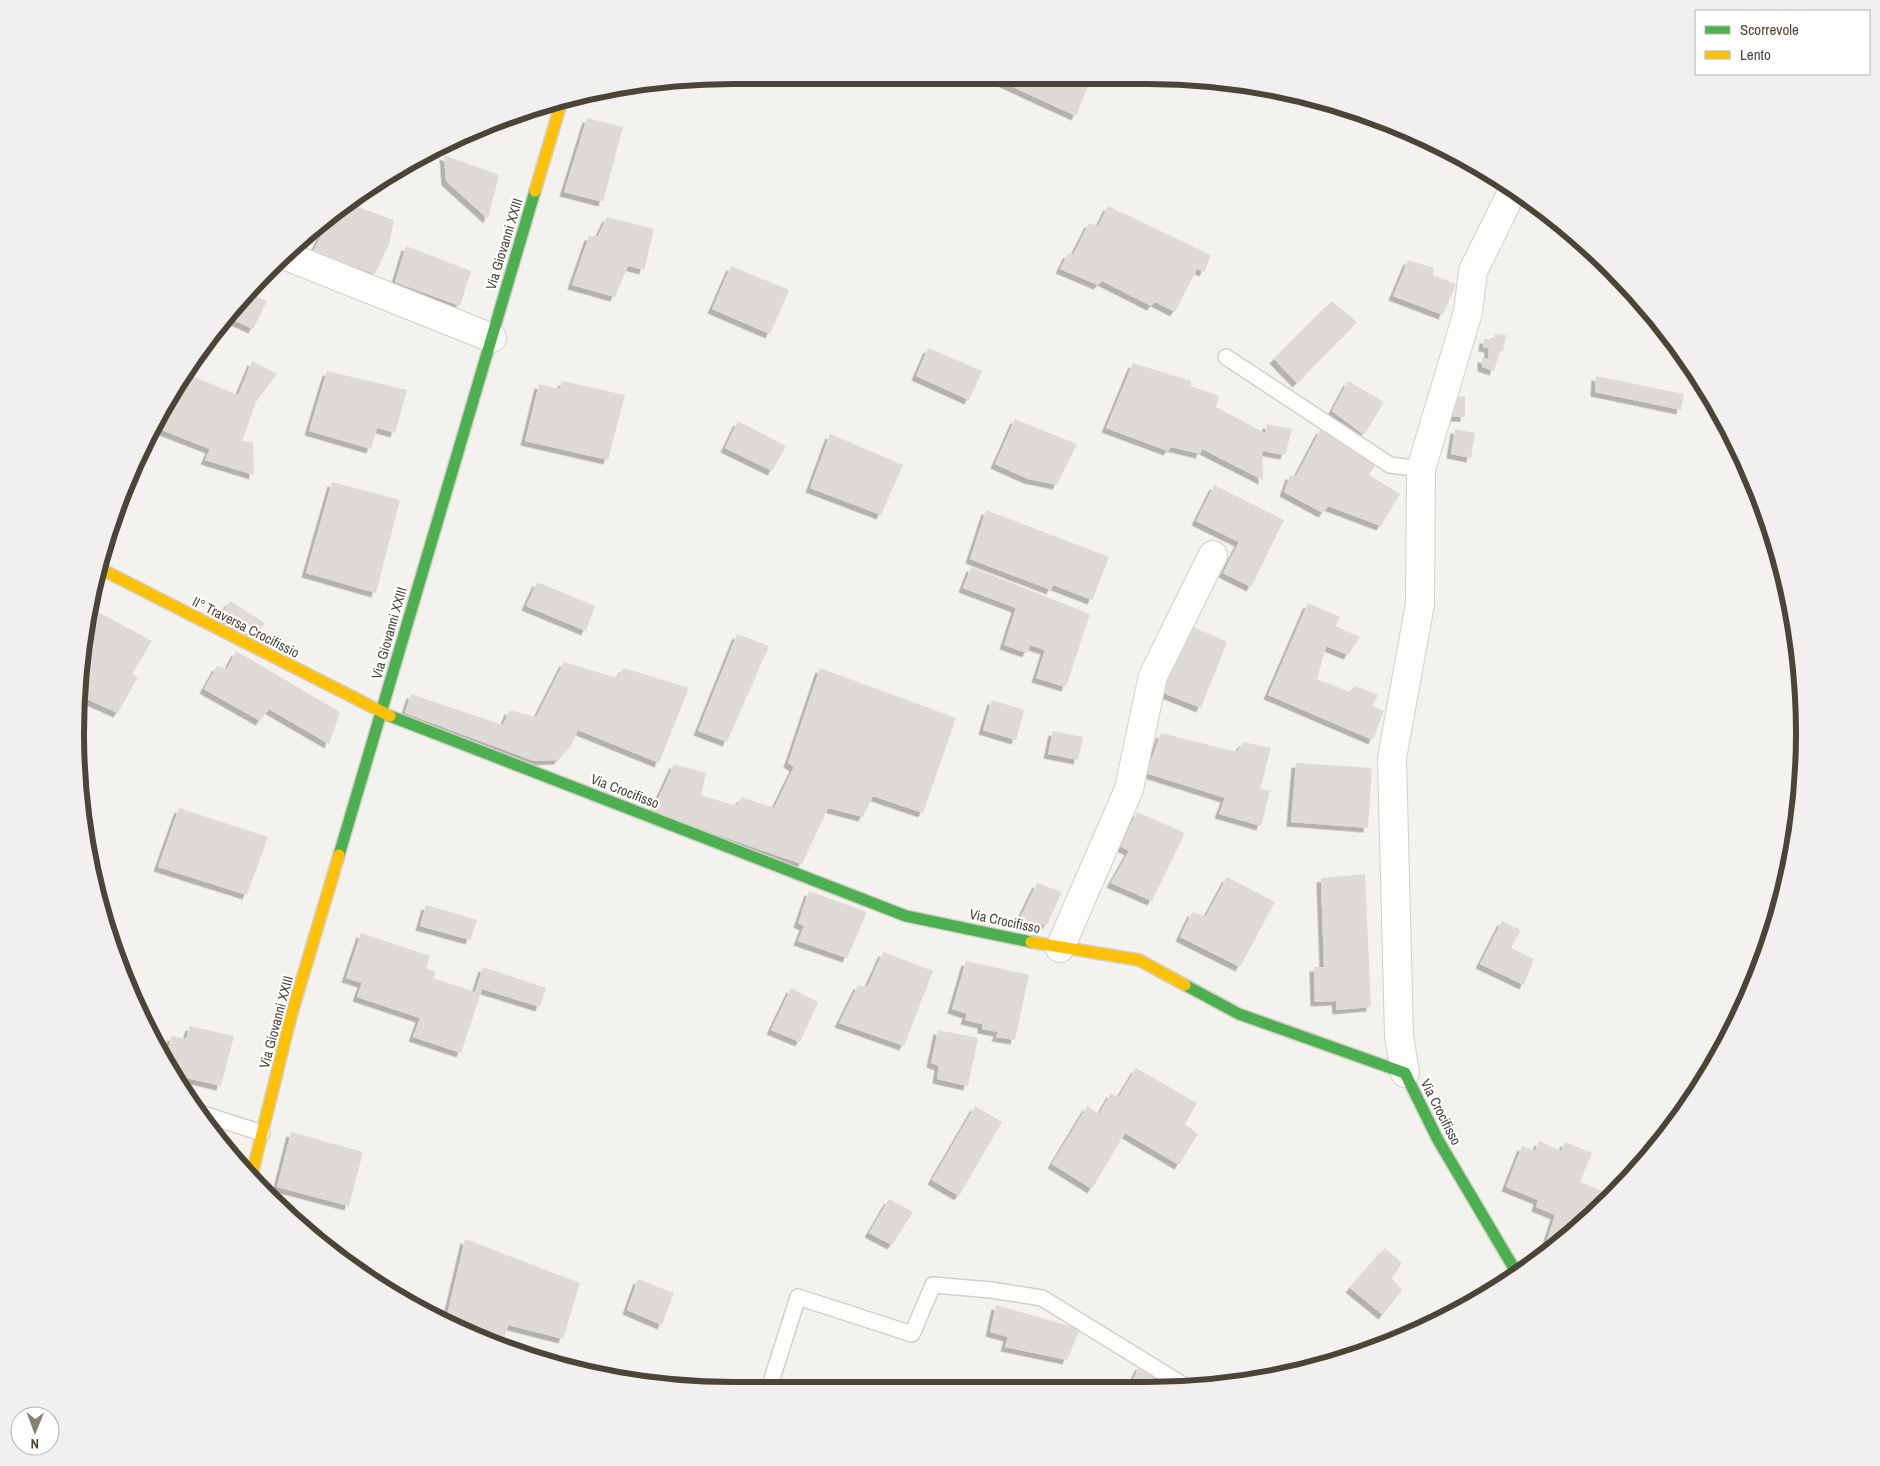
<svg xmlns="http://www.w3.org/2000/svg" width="1880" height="1466" viewBox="0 0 1880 1466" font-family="'Archivo Narrow',sans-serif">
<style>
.building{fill:#dedbd6;filter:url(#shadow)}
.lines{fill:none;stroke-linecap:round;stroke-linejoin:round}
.lane-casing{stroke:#d2d0cb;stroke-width:18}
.street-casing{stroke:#d2d0cb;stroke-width:30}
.fast-casing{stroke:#d3cfc5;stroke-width:14}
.slow-casing{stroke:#d3cfc5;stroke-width:14}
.lane{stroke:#fdfdfc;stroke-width:15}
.street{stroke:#fdfdfc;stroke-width:28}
.fast{stroke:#4caf50;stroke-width:11}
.slow{stroke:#ffc107;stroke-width:11}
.labels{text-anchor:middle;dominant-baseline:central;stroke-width:4.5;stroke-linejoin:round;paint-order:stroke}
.street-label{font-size:14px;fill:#4b4439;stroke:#fff}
.rim{fill:none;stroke:#4b4439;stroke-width:6}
</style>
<defs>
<filter id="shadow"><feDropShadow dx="-4.5" dy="4.5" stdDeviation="0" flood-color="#0004"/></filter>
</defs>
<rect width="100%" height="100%" fill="#f4f2ee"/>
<g class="building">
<polygon points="989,76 1092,76 1076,116"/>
<polygon points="587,118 623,127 603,202 564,192"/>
<polygon points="444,155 499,175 488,219 446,181"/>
<polygon points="350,204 394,220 389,244 375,274 313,252 327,223"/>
<polygon points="1108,206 1211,255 1204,272 1197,269 1175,312 1155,302 1151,306 1102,281 1098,285 1060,269 1068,253 1073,255 1089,223 1098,226"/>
<polygon points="607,217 654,229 644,270 628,266 615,297 572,285 589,236 598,236"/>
<polygon points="406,246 471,271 460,306 395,282"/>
<polygon points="1408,260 1434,268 1433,275 1456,284 1443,315 1393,296"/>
<polygon points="731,266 789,290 770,334 712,309"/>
<polygon points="249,293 267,301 253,329 229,318"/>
<polygon points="1332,301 1357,322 1297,383 1274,359"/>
<polygon points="1495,334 1506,335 1503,351 1500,351 1494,371 1482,367 1482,358 1488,359 1489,348 1483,347 1484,339 1493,340"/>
<polygon points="928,348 982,371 969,400 916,376"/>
<polygon points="252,361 277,374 256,402 242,441 253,442 254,475 205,460 210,449 154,427 163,404 187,374 238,395"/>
<polygon points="1133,363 1191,381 1191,386 1219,396 1216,407 1265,433 1267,424 1292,429 1285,455 1262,451 1263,480 1202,449 1200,454 1171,447 1168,451 1106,428"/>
<polygon points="327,371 407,390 395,433 377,428 371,449 309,431"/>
<polygon points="1596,376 1684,394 1681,410 1595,392"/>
<polygon points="563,381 625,395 608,460 525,441 539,384 559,389"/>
<polygon points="1348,381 1384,402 1364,435 1332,411"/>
<polygon points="1465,396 1465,417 1451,417 1450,398"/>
<polygon points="1015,419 1077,444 1057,485 1028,479 995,464"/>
<polygon points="738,421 786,446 772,471 725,448"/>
<polygon points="1321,429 1376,463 1369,475 1400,494 1381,526 1328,506 1323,513 1284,492 1290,475 1296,476"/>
<polygon points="1455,429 1475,433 1471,458 1451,454"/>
<polygon points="830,434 903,465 881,515 810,488"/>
<polygon points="332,482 400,500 376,593 306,573"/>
<polygon points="1214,485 1284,520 1251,587 1223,573 1239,542 1196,521"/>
<polygon points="986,510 1109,557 1092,600 1053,585 1051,590 970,559"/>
<polygon points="971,567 1090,614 1066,687 1036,678 1045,650 1030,645 1027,653 1004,645 1016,608 963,588"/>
<polygon points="537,582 595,606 586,631 526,606"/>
<polygon points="230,601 265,623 254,638 219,619"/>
<polygon points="1308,603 1340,617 1336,626 1360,637 1348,655 1326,646 1317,679 1350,692 1355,686 1378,695 1372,706 1384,711 1373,740 1268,695"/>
<polygon points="91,608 152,641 132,674 138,677 118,713 80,696"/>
<polygon points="1187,624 1227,642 1201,708 1161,692"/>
<polygon points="737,634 769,646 727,742 698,731"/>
<polygon points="236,651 340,712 329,744 269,709 260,721 204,689 217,666 227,669"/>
<polygon points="564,662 617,678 624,668 689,688 659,763 578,730 571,746 558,760 534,761 405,713 411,694 503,725 509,710 536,717"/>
<polygon points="820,668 956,718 923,813 873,796 863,817 828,808 802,864 652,812 674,764 706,773 701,795 736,806 742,797 774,808 794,767 788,763"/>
<polygon points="992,700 1024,710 1016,740 983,730"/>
<polygon points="1053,731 1083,737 1078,760 1048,754"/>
<polygon points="1161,733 1237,752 1243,742 1271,748 1260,789 1270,791 1261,826 1219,814 1225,798 1146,773"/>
<polygon points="1296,763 1372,768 1368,828 1291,822"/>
<polygon points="179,808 268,837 247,895 158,867"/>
<polygon points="1137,812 1185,833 1152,901 1111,883 1129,851 1120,846"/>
<polygon points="1365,874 1371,1007 1337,1010 1336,1001 1315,1002 1314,967 1324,967 1321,878"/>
<polygon points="1227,877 1275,902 1240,967 1180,937 1192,912 1206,916"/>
<polygon points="1037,883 1062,892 1047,925 1019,920"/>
<polygon points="809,891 867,912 847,958 798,941 804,926 798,923"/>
<polygon points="426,905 477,920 470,940 420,926"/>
<polygon points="1502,921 1521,930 1511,948 1534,959 1524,985 1480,964"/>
<polygon points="361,933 430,956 426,968 436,972 433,978 475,992 483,967 546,988 540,1007 482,989 461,1053 413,1037 420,1018 357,997 362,983 346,978"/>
<polygon points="883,952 933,971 904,1046 839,1023 858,985 867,987"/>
<polygon points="966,961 1029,975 1015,1040 996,1037 998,1032 982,1029 982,1024 965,1020 967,1014 952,1009"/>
<polygon points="791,988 818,1002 800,1042 771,1030"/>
<polygon points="190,1026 234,1036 221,1086 174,1075 165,1057 172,1036 186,1039"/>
<polygon points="938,1030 978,1038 968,1086 937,1079 939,1066 931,1063"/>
<polygon points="1136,1068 1197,1103 1185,1124 1198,1134 1179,1165 1125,1133 1092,1189 1052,1164 1087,1106 1099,1114 1111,1093 1118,1098"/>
<polygon points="975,1106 1002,1122 959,1196 932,1180"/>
<polygon points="291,1132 363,1152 349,1206 277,1187"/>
<polygon points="1539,1141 1561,1151 1565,1142 1592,1153 1580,1182 1614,1196 1542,1256 1555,1215 1536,1207 1538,1200 1506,1187 1522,1146 1535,1151"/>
<polygon points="889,1199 913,1212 892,1245 869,1233"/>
<polygon points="465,1239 580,1283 563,1339 508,1325 502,1346 446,1319"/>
<polygon points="1385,1248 1402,1263 1392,1278 1402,1290 1383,1315 1350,1288"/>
<polygon points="638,1279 674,1293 662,1325 627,1310"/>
<polygon points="996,1305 1080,1329 1067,1360 1005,1347 1008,1337 990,1332"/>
<polygon points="1140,1365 1168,1378 1164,1385 1130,1385"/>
</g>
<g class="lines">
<g class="lane-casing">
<g id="lane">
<polyline points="1226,357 1390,465 1421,469"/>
<polyline points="197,1112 262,1133"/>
<polyline points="770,1385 798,1297 912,1334 933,1285 991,1290 1042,1298 1183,1385"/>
</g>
</g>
<g class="street-casing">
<g id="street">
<polyline points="284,255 492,338"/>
<polyline points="1060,948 1129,789 1153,676 1213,555"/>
<polyline points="1405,1073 1399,1036 1392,758 1420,604 1421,469 1468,312 1473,271 1514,188"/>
</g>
</g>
<g class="fast-casing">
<g id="fast">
<polyline points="390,716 906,916 1031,942"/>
<polyline points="339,855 535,191"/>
<polyline points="1185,985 1239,1014 1405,1073 1438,1140 1518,1275"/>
</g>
</g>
<g class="slow-casing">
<g id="slow">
<polyline points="535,191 563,97"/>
<polyline points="97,567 390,716"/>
<polyline points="1031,942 1139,960 1185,985"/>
<polyline points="251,1178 291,1016 339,855"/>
</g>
</g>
<use href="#lane" class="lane"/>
<use href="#street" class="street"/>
<use href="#fast" class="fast"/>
<use href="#slow" class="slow"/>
</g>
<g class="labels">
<g class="street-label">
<text transform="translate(504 244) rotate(-73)">Via Giovanni XXIII</text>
<text transform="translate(246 627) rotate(27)">II° Traversa Crocifissio</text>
<text transform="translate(389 633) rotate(-74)">Via Giovanni XXIII</text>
<text transform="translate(625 791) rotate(21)">Via Crocifisso</text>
<text transform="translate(1005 921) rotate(12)">Via Crocifisso</text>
<text transform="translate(276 1022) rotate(-75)">Via Giovanni XXIII</text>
<text transform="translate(1441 1112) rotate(63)">Via Crocifisso</text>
</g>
</g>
<path d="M0 0H1880V1466H0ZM733 84H1147A649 649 0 0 1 1796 733V733A649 649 0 0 1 1147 1382H733A649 649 0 0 1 84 733V733A649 649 0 0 1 733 84Z" fill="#f1f0ef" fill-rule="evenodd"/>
<path class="rim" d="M733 84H1147A649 649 0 0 1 1796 733V733A649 649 0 0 1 1147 1382H733A649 649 0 0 1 84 733V733A649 649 0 0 1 733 84Z"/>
<rect x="1695" y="10" width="175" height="65" fill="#ffffff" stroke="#b7b4b0"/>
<rect x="1705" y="26" width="25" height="8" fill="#4caf50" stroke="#b7b4b0"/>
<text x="1740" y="35" font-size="15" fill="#4b4439">Scorrevole</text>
<rect x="1705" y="51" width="25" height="8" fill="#ffc107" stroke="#b7b4b0"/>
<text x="1740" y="60" font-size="15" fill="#4b4439">Lento</text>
<g transform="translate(35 1431) rotate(181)"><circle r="24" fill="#ffffff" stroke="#b7b4b0"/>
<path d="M0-4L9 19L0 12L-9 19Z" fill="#868178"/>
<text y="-8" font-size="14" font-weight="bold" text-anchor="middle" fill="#4b4439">N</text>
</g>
</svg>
